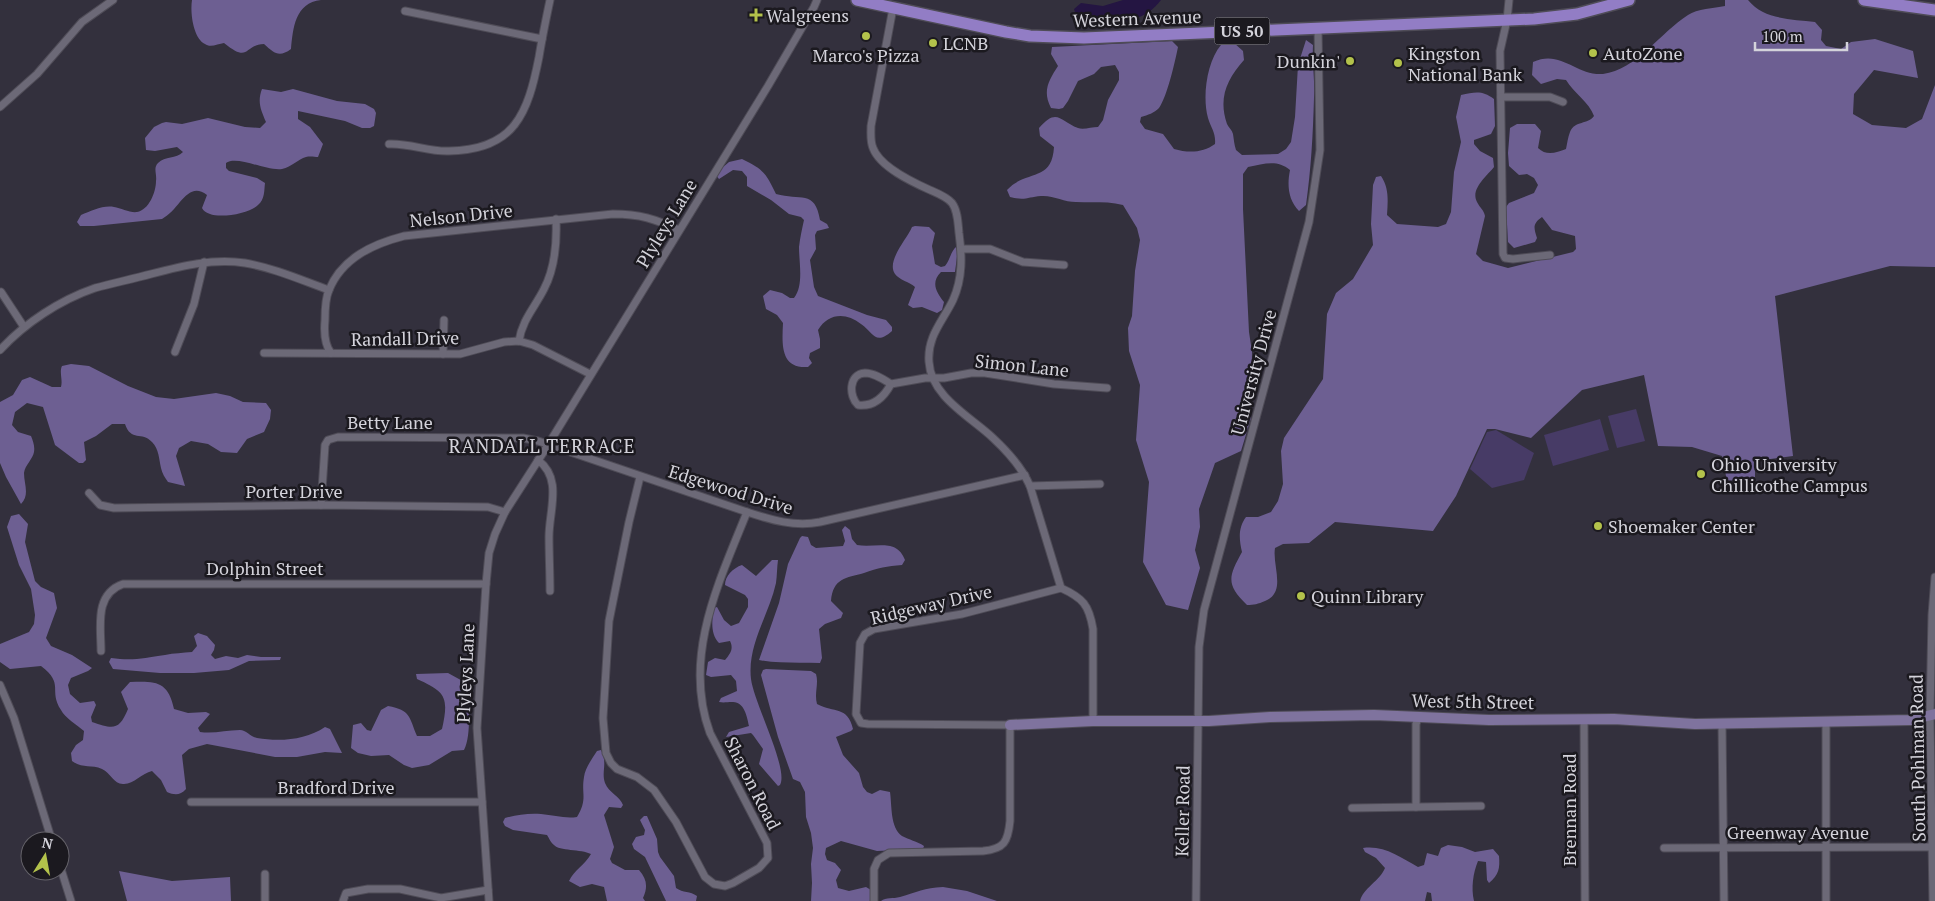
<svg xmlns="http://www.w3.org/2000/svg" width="1935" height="901" viewBox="0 0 1935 901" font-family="'PT Serif',serif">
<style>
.green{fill:#473b66}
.forest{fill:#6d5f92}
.water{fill:#241542}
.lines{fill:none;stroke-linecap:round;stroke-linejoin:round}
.street-casing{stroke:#4f4c57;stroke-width:9}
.secondary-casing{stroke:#4f4c57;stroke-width:12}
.primary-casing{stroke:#4f4c57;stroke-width:14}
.street{stroke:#6c6977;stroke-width:7}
.secondary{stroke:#7f739e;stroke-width:10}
.primary{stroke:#927dc5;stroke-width:11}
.poi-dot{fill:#b3c24b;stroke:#1b191f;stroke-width:2}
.labels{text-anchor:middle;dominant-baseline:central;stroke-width:5;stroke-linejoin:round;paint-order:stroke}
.shield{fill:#1b191f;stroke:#9c9ba3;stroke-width:1}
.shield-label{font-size:16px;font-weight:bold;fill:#d4d3db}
.poi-label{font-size:18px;fill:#d4d3db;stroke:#1b191f;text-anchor:start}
.street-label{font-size:18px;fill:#d4d3db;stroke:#1b191f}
.neighbourhood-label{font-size:19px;letter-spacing:1px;fill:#d4d3db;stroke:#1b191f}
</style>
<rect width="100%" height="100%" fill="#33303d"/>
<g class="green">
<polygon points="1636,409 1645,441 1617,448 1608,416"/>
<polygon points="1600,419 1609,450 1553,466 1544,435"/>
<polygon points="1496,430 1534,453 1524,480 1492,488 1470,469 1487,432"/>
</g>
<g class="forest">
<path d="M192,0H321C295,3 293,28 291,49C279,58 274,53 264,44C243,45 250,64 224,43C218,44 210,48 205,44C193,38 190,12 192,0Z"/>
<path d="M1725,0H1748C1764,20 1792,19 1815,22L1822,30L1821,40L1826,46L1841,49L1851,42L1875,39L1913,51L1918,78L1874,70L1854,94L1853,114L1872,125L1906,128L1922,119L1935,85V267L1890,266L1775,296L1793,456L1755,461V477L1727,481L1722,456L1692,447L1658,446L1644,375L1582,390L1531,438L1495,429H1487L1456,496L1433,531L1335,522L1309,543L1283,544L1275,548C1272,566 1287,592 1265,601C1258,604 1254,605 1247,605C1225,584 1229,576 1242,552C1239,539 1238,528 1246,517H1258L1271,512L1278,501L1283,484L1281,451L1284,438L1323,379L1327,314L1336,293L1353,279L1373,245L1371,224L1373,185L1376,177L1381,176C1389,188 1388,200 1387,215L1397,224L1438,227L1446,224L1451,212L1454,172L1461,142L1456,117L1461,95C1475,92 1482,90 1494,99L1495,126L1491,134L1474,140V144L1480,151L1493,158L1494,167C1487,176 1470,189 1477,202C1480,208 1484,210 1485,216L1476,254L1483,261L1508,268L1573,252L1576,249L1575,236L1552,230L1542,217C1532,224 1534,228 1537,238L1535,242L1514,248L1508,242L1506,207L1509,203L1534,193L1538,185L1534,178L1527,174L1519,175L1509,166L1508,153L1510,128L1517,124H1535L1541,131L1538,148C1546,156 1556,153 1566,149C1567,144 1568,137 1570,132C1575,120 1588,125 1594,116C1589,102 1574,93 1566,80L1557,79L1541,84L1532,75L1533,62C1561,49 1576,76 1603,74C1636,70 1661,32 1688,15C1697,9 1714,8 1725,6Z"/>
<path d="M1306,40L1313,45C1312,63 1315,80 1314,98C1313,134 1311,170 1306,205L1299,211C1288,200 1287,185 1290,170C1277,159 1264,164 1248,167L1243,174V209L1249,332L1252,352L1251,418L1241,451L1215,463L1199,509L1200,527L1195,550L1200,568L1188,610L1166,605L1143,562L1149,482L1136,440L1140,385L1129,351L1128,328L1132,316L1135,271L1140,240L1137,228L1123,205C1108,201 1092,203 1076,202C1064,202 1053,195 1041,196C1028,197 1025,201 1010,197L1007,190C1026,169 1052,183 1054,147L1040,136L1039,128C1057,107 1060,121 1078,128C1083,130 1092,127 1098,127L1103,120L1108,100L1119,80V72L1115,65L1101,67L1094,74L1078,81L1068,101L1063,108L1059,109L1051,108C1042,91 1049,80 1058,66L1051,54L1052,47L1172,41L1178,47C1175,62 1167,97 1159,108C1154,113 1148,115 1141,117L1140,122L1145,129L1163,134L1174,149C1188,153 1203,153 1215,144C1216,133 1211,128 1208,118C1202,97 1207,61 1221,45L1234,43L1243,51L1244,60C1227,79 1218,98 1227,124C1229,128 1232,130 1233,134C1234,140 1234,144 1236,150L1242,155L1278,154L1286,149L1291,142L1295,117L1298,65Z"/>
<path d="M262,89L281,92L293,89L337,101L365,104L374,109L376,113L374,126L370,128H362L345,121L298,111V119L310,127L323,144L318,157C315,157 310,156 306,157C298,159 292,167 282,169C265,171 237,155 226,163V168L229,171L257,178L265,183C264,191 265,199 258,205C249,214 209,222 202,208L207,195C187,180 180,210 162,219L94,226H80L77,222L81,215C91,211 103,205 114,207C121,208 130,213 137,212C149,210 156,192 156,181C157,174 153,168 158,163C165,156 176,159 183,152L177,147L155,151L146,150L145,138L154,127L162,123L166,122L182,124L208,118L245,127L260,128L266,122C261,110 257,102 262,89Z"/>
<path d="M742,159C763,169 766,173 776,194C800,201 815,189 820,220L827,224L829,228L817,231L815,235L816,249L810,260L814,287L818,296L867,315L886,320L892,327V331C875,346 874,333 861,324C846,312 828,313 818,330L820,339V348L810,353L809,358L812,363L808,367C780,369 782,344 783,323L777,315L766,309L763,296L770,290L782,293L790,298H794C804,285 799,263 799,247C800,238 802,229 804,220L801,217L789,214L771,200L747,186V177L742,171L733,170L719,179L715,174L729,162Z"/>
<path d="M915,226L929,227L935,233L932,246L935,264L941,267L945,266C950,260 951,251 956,247L958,249L955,272H941C930,283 937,293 944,302L942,310L937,313L922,307L913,308L908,305L915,287C910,282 899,280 895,274C886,261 907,239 912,227Z"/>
<path d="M71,364L89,366L128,386L156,397L174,399L216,393L230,396L243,402L266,403L271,410L270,419L264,432L247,439L237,453L221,452L208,444L191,441L179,448L176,456L185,486L168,482C165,478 162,473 161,468C159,459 159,449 152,442C142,431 131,442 125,424H112L96,436L84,442L86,460L83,463H79L55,445L43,407L27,403L15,412L12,425L18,432L31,436C33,441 35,446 34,452C33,459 25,465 24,473C24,484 30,495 21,504L6,477L0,463V402L13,395L22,380L30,377L52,387H61C63,380 59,372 62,366Z"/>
<path d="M19,514L28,524L25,542L35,581L41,587L54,593L57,608L46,638L51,646L72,655L92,668L88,671L71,678L68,685L70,694L80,703L94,701L96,705L91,717L92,722C113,729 119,731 128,709L121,692L130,682C156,681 168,681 174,709L188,713L206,712L210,714L198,728L200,732C214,734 226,730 240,730C246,730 251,737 257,738C280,742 306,740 325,727L330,729L342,753L325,752L297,757H275L207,744L189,749L182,755L186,789C180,796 174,795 167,792L161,780L152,771C142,773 134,784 124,784C114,785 111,773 102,769C91,764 83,769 72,761L71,753L76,745L83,740L84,731C77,725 65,718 61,710C48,690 65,684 41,666L10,669L0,662V644L29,632L34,624L35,615L31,589L19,565L7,527L11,516Z"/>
<path d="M845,526L850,530L852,539L857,545C876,548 897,538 905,560L902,565C887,566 878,568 864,573C846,578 833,578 831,601L843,613L841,618L825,624L819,629L822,658L820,663C800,662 778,664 759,660L779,603L788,564L800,538L802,536L808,537L811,545L816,548L843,546L845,541L842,530Z"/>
<path d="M772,560H778C777,567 777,576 776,583C769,615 747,645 751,679C754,703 789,769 780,785L778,786L759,764L763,749L753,735L751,733L726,737L729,732L749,726C747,716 744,701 732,702C727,702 724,703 719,702L721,698L737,691L736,681L731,675L711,677L706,675L708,662L715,658L725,660C730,654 734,649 730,641L719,643C710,634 712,619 714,608L717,607L724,620L731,626L739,623L748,607V599L745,595L725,585C725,576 733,568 742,565L756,576Z"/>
<path d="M198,633L207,636L215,645L214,650L211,655L215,659L226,656L238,658L247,655L261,657H281L280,660L249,661L229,670L194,673H160L113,669L109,662L111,658C133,661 144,658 165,655C174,653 183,653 192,652L197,646L194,636Z"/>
<path d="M766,669L811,671L816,674C819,684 814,693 817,704C834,713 848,706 853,729L851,731L836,737L843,755L859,773L863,787L867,792L872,794L880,790L890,792C892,805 890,828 902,836C909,840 917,841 924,846L923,849H921L877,851L841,841L826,848L825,854L827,860L835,863L841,870L836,880L838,888L849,891L866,887L871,890L872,901H811L812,883L811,864L813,848L811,833L806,817L805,792L800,782L793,779L778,737L761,675L763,670Z"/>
<path d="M448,673L468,684C468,701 472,735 464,750L452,751L429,765L412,768L404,765L389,755L371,756L358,753L351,748L353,725L361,723L367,730L371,731L381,710L388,706C411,710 409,717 417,736H430L442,729C449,697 446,692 417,679L416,674Z"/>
<path d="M601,750C608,763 601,772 605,783C609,793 620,796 623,805L621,808L609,807L604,815L614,847L610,859L612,863L625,870H639C647,879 648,887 643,898L645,901H607L604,887L592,884L580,887L569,881C574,870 585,865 591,854C581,849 559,851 554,845C551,843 549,838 547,835L513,830L505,826L503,822L505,818C517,815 528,813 541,814C554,815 565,819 577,817C588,798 581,795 584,777C585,768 592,759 597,751Z"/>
<path d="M644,816H647L657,839L658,852L660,857L674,876L676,888C683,893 690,891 697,896L696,901H666L645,857L634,849L632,844L636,837L644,835L645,830L640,820Z"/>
<path d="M1448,845L1462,847L1475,852L1493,849L1499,856C1500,868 1499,875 1489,883L1487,880L1486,862L1478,861C1473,873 1471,888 1474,901H1432L1431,893L1427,892L1425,901H1360C1363,888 1380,881 1385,868L1376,858L1365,852L1363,848C1384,845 1400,857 1418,867L1424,865L1427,853L1438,856L1441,848Z"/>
<polygon points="119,871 172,881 230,877 231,901 127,901"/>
<path d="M943,887L967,891L997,901H881C886,897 893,899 900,897C917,892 924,888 943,887Z"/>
</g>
<path class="water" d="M1123,0H1161C1142,26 1108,24 1078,23L1074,9L1081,3L1103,6Z"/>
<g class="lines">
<g class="street-casing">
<g id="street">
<polyline points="1509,0 1507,20 1500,51 1503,254 1505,258 1513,259 1550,255"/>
<path d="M893,8L871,126C871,133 870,141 873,148C880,167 912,182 930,190C937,193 947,197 952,203C958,211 958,224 959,233C962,255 963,278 953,300C943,321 927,336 929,362C931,397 971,417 993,438C1008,452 1022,467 1030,486L1061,588C1083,598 1089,605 1093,629V721"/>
<polyline points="405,11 542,39"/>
<polyline points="1501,97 1550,97 1563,102"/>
<polyline points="0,107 37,74 82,22 113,0"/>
<path d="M389,144C410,143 429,152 449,151C515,150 528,113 539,57C542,38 546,19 550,0"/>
<polyline points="961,249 990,249 1023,262 1064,265"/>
<polyline points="1,292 24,327"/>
<path d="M519,341C522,320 535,307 544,289C555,268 557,242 556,219"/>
<path d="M0,350C25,323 60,300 95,288C114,283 132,279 151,274C182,266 213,258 245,263C274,268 301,280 329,290"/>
<polyline points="175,352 194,304 204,262"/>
<polyline points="264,353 460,354 504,342 519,341 533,345 590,374"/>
<path d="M331,353C324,344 324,331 325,320C325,310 325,299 329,290C342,258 373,244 404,236L613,214C640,214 655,219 679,230"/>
<polyline points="443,354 444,320"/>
<path d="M891,384C884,397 874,407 858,405C849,397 848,374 865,373C874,373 883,379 891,384L925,378H944L971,373H985L1054,384L1107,388"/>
<path d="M538,460C563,479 549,510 549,537C549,555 550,573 550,591"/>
<path d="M640,477L629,522L609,621L603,718L606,753L611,763L617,769L637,777L654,790L676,822L705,877L714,884L725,886L733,883L759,868L768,858L767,843L710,733C682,657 719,582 747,512"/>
<polyline points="1030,486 1100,484"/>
<polyline points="89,493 100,505 114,508 321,505 488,507 505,512"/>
<path d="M321,505L325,445L328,440L338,437L523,438L538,441L747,512C771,520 795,527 820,522L1025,475"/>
<path d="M101,651C101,627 94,594 123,584H486"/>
<polyline points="0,685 14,718 52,841"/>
<polyline points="1584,719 1585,901"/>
<polyline points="1826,721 1826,901"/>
<polyline points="1722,723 1724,901"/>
<polyline points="191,802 482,802"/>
<polyline points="1416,807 1416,724 1419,716"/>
<polyline points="1352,808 1481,806"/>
<polyline points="1664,848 1933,847"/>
<polyline points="60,866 71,901"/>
<polyline points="265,901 265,874"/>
<polyline points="343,901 346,893 368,889 400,889 441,898 488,890"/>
<polyline points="489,901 477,728 486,584 489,553 495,534 505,512 548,445 768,86 814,7 817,0"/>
<path d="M874,901V869L878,860L889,853L983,851C1004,849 1008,842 1010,821V725L868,724L861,723L856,714L860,643L865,634L874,629L962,614L1061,588"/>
<polyline points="1196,901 1199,647 1204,610 1309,222 1320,150 1318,28"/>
<polyline points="1933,901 1930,715 1932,615 1935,577"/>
</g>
</g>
<g class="secondary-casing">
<polyline id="secondary" points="1010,725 1093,721 1209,721 1270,717 1374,715 1489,720 1614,719 1695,724 1911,720 1935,714"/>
</g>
<g class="primary-casing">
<g id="primary">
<polyline points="857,0 1006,32 1030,36 1084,38 1534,19 1577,14 1629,0"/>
<polyline points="1864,0 1935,10"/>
</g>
</g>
<use href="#street" class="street"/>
<use href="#secondary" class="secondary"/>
<use href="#primary" class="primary"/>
</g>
<g class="poi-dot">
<path d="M753.5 7.5h5v5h5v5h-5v5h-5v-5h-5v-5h5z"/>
<circle cx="866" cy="36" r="5"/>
<circle cx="933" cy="43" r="5"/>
<circle cx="1593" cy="53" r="5"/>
<circle cx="1350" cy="61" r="5"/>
<circle cx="1398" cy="63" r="5"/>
<circle cx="1701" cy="474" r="5"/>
<circle cx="1598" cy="526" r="5"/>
<circle cx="1301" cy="596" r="5"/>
</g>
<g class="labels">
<rect class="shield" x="1214.5" y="17.5" width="55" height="27" rx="4"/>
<g class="shield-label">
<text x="1242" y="31">US 50</text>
</g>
<g class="poi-label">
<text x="766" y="15">Walgreens</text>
<text x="943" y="43">LCNB</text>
<text x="1408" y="53">Kingston<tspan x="1408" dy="21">National Bank</tspan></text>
<text x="1603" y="53">AutoZone</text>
<text x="866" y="55" text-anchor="middle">Marco's Pizza</text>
<text x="1340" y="61" text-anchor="end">Dunkin'</text>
<text x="1711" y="464">Ohio University<tspan x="1711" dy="21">Chillicothe Campus</tspan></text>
<text x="1608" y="526">Shoemaker Center</text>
<text x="1311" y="596">Quinn Library</text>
</g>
<g class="street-label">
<text transform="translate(1137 18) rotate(-2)">Western Avenue</text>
<text transform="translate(461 215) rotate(-6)">Nelson Drive</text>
<text transform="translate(666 223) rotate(-59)">Plyleys Lane</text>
<text transform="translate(405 338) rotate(-1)">Randall Drive</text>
<text transform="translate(1022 365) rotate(6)">Simon Lane</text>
<text transform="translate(1253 372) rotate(-75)">University Drive</text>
<text x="390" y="422">Betty Lane</text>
<text transform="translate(731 489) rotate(17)">Edgewood Drive</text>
<text x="294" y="491">Porter Drive</text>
<text x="265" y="568">Dolphin Street</text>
<text transform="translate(931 604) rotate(-13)">Ridgeway Drive</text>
<text transform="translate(465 673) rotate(-87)">Plyleys Lane</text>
<text transform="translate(1473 701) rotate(1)">West 5th Street</text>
<text transform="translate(1917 758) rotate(-91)">South Pohlman Road</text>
<text transform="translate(753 783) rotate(63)">Sharon Road</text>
<text x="336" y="787">Bradford Drive</text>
<text transform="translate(1569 810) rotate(-90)">Brennan Road</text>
<text transform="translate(1182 811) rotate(-89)">Keller Road</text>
<text x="1798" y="832">Greenway Avenue</text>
</g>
<g class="neighbourhood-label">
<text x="542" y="445">RANDALL TERRACE</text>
</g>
</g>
<g transform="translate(45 856) rotate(11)"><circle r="24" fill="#1b191f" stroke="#65636a"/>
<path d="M0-4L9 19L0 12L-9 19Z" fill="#b3c24b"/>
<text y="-8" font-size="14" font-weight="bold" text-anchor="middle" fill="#d4d3db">N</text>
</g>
<path d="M1755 42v8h92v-8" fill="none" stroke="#d4d3db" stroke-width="2.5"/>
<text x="1762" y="42" font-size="15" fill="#d4d3db" stroke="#1b191f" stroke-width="4" paint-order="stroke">100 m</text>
</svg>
